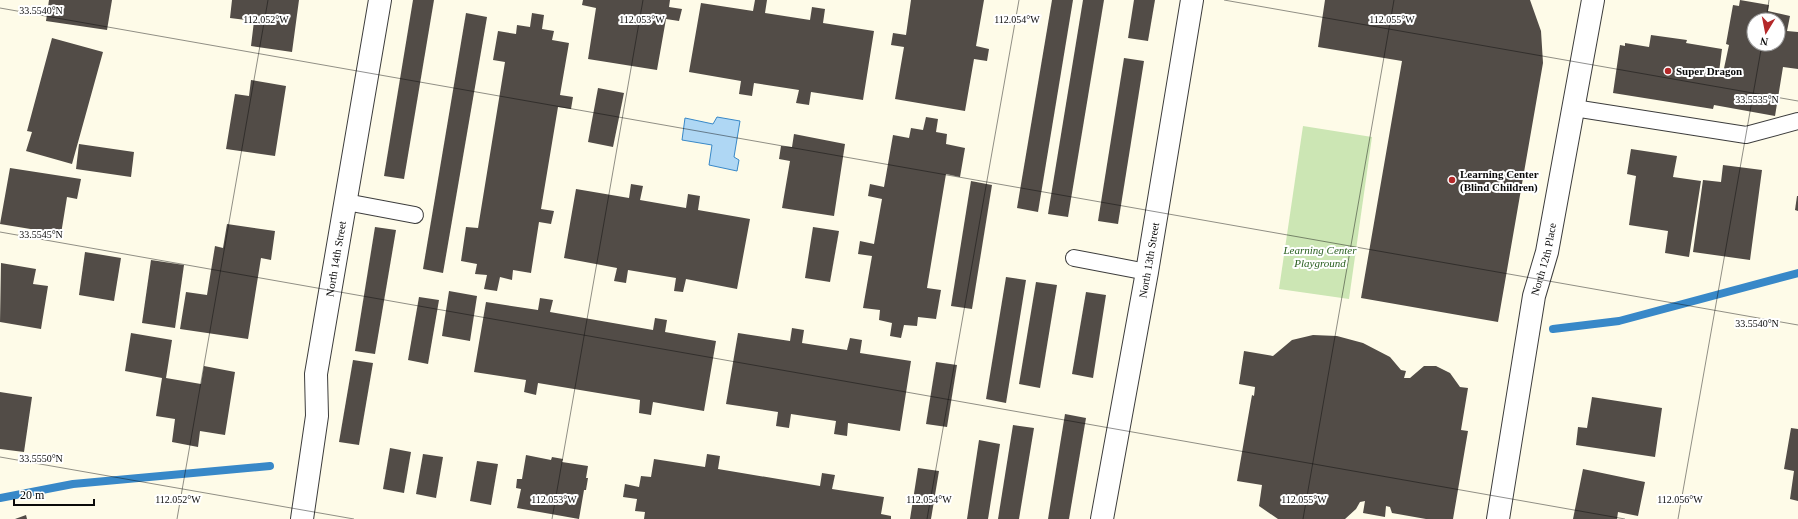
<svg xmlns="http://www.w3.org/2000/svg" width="1798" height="519" viewBox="0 0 1798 519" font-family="Georgia,serif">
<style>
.green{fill:#cce6b4}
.water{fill:#afd7f4;stroke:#3888c8}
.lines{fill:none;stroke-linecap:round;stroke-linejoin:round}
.stream{stroke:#3888c8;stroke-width:8}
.building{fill:#524c47;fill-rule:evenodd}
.lane-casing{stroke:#3d3d3d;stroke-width:18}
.street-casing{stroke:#3d3d3d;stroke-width:24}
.lane{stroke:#fff;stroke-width:16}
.street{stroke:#fff;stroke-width:22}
.ticks{fill:none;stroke:#0a0a0a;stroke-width:1;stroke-opacity:0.45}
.poi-dot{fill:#b42829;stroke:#fff;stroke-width:1.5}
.labels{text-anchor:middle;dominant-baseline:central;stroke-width:4;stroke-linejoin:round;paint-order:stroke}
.poi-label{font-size:11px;font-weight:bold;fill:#0a0a0a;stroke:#fff;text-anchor:start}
.park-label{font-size:11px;font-style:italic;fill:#285e1e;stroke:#fff}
.street-label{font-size:11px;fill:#0a0a0a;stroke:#fff}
.ticks-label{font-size:10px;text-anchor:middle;fill:#0a0a0a;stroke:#fff;stroke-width:4;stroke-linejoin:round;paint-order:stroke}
</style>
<rect width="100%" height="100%" fill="#fefbe8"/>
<polygon class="green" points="1303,126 1372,137 1349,299 1279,289"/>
<polygon class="water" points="717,117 740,121 734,157 739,160 737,171 709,165 712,145 682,140 685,118 713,124"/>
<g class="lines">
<g class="stream">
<polyline points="1553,329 1619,321 1798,273"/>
<polyline points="0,498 73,484 270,466"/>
</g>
</g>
<g class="building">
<polygon points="49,0 112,0 107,30 46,21"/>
<polygon points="232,0 299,0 292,52 251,46 254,21 230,18"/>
<polygon points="413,0 434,0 404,179 384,176"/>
<polygon points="583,0 670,0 669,7 682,9 679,21 666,19 657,70 588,59 596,8 582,5"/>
<polygon points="755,0 767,0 765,13 810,20 812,7 825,9 823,23 874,31 863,100 811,92 809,105 796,103 799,90 754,83 752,96 739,94 741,81 689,72 701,3 753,11"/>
<polygon points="911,0 984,0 976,46 989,49 987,61 974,59 965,111 895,99 904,47 891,45 893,33 906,35"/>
<polygon points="1052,0 1073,0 1038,212 1017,208"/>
<polygon points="1083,0 1104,0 1068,217 1048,214"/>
<polygon points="1134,0 1155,0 1148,41 1128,38"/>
<polygon points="1325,0 1530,0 1541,31 1543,63 1498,322 1361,298 1402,61 1318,47"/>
<path d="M1740,0L1769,5L1768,11L1790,16L1787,31L1798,32V69L1783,67L1775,116L1714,105L1713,109L1613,93L1620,45L1625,46V43L1649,47L1651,35L1687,40L1686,43L1722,49L1719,72L1723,73L1729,45L1726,44L1733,5L1739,6ZM1754,20H1778V44H1754Z"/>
<polygon points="466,13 487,17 443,273 423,269"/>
<polygon points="532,13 544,15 542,29 554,31 552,40 569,43 560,95 573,97 571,109 558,107 541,209 554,211 551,224 539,222 531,273 513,270 512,280 500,277 497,291 484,289 487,275 475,274 477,264 461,261 466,227 478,228 505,62 493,60 498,31 516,34 517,25 530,27"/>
<polygon points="52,38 103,52 72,164 26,151 32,132 27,131"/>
<polygon points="1124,58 1144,61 1118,224 1098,221"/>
<polygon points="251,80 286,86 275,156 226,149 235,94 249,96"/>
<polygon points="598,88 624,93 613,147 588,142"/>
<polygon points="926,117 938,119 936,132 947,134 946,144 965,148 960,177 946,174 927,288 941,290 936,319 918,317 917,326 904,325 901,338 890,336 892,323 879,320 880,310 863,308 872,256 858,254 860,241 874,244 882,199 868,196 870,184 884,187 893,135 909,138 911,128 923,130"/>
<polygon points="794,134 845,144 834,216 782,208 790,161 779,159 781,146 792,147"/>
<polygon points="79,144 134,152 131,177 76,169"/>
<polygon points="1631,149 1677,156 1673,177 1701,181 1689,257 1665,253 1668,231 1629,225 1636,176 1627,174"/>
<polygon points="1723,165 1762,170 1750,260 1693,252 1703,180 1721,182"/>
<polygon points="10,168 81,179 77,199 67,197 61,234 0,224"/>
<polygon points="971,181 992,185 972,309 951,306"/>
<polygon points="631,184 643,186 640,200 686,208 688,194 700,196 698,210 750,219 737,289 686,279 683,292 674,291 676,278 628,270 626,283 614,281 617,268 564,258 576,189 629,198"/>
<polygon points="1797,196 1798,196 1798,211 1795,210"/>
<polygon points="227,224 275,231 271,260 261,258 248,339 180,329 186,292 207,295 215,246 223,248"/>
<polygon points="375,227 396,230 375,354 355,351"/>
<polygon points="813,227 839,231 830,282 805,278"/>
<polygon points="85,252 121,258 114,301 79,295"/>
<polygon points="151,260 184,265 175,328 142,323"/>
<polygon points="1,263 36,269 33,284 48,286 41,329 0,322"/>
<polygon points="1006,277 1026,280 1006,403 986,399"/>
<polygon points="1036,282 1057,285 1040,388 1019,384"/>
<polygon points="449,291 477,296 470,341 442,336"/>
<polygon points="1086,292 1106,295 1093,378 1072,374"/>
<polygon points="419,297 439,300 428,364 408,360"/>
<polygon points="540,298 553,300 550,312 653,330 655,318 667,320 665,332 716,341 704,411 653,402 651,415 639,413 640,400 538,383 536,395 524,392 526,380 474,372 486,302 538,310"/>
<polygon points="792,328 804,330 802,343 847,350 850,338 862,340 860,353 911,361 900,431 848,423 847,436 834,434 836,421 791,414 789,428 776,426 778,412 726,404 738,333 790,341"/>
<polygon points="131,333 172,340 166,378 201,384 204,366 235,372 225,435 200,431 198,447 172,442 175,419 156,416 162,378 125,371"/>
<polygon points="1313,335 1337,336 1363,343 1390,357 1401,370 1406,371 1404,378 1410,378 1424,366 1436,366 1450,373 1460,387 1468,388 1461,430 1468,431 1453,519 1426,519 1392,513 1390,507 1386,506 1385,517 1363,513 1365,501 1360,502 1356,509 1345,519 1278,519 1259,506 1262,485 1237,481 1252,395 1254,396 1255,387 1239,384 1244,351 1273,356 1292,340"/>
<polygon points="353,360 373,363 359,445 339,442"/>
<polygon points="936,362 957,365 947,427 926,424"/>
<polygon points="0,392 32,397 24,452 0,449"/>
<polygon points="1592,397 1662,408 1655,457 1576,445 1578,427 1587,428"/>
<polygon points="1065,414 1086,418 1069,519 1048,519"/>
<polygon points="1013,425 1034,428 1019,519 998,519"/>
<polygon points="1791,428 1798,429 1798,501 1790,499 1794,471 1784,469"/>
<polygon points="979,440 1000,444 988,519 967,519"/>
<polygon points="390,448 411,452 404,493 383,489"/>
<polygon points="423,454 443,457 436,498 416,494"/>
<polygon points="707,454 720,456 718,469 820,486 822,473 835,475 832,489 884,497 881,514 891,516 891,519 644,519 645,512 635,511 637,499 623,497 625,484 639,487 641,476 651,477 654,459 705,467"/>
<polygon points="526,455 551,460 552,457 563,459 562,462 588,466 586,478 588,478 586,490 584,490 579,519 517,508 521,489 516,488 517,479 522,479"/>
<polygon points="477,461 498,464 491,505 470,501"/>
<polygon points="918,468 939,471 931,519 910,519"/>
<polygon points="1583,469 1645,482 1638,516 1618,512 1617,519 1573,519"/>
<polygon points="26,515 27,519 15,519"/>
</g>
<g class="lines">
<g class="lane-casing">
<g id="lane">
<polyline points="1574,108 1746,135 1798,121"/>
<polyline points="346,202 415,215"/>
<polyline points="1074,258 1147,272"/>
</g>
</g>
<g class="street-casing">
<g id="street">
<path id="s1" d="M302,519L317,416L316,374L380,0"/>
<path id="s2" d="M1102,519L1147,272L1192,0"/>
<path id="s3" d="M1498,519L1534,296L1547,252L1593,0"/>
</g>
</g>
<use href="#lane" class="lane"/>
<use href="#street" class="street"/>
</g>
<path class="ticks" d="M1224,0L1798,101M0,8L1798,325M1766,20L1769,0M0,232L1625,519M0,457L354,519M177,519L268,0M552,519L643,0M927,519L1019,0M1303,519L1394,0M1678,519L1762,44"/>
<g class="poi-dot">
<circle cx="1668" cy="71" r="4"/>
<circle cx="1452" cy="180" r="4"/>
</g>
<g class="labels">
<g class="poi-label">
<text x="1676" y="71">Super Dragon</text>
<text x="1460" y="174">Learning Center<tspan x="1460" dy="13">(Blind Children)</tspan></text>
</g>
<g class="park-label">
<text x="1320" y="250">Learning Center<tspan x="1320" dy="13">Playground</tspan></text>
</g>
<g class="street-label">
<text stroke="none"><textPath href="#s1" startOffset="263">North 14th Street</textPath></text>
<text stroke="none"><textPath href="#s3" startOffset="264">North 12th Place</textPath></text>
<text stroke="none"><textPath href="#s2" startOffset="263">North 13th Street</textPath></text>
</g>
</g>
<g class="ticks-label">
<text x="41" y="14">33.5540°N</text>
<text x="266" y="23">112.052°W</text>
<text x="642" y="23">112.053°W</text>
<text x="1017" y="23">112.054°W</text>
<text x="1392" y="23">112.055°W</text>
<text x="1757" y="103">33.5535°N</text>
<text x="41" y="238">33.5545°N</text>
<text x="1757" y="327">33.5540°N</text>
<text x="41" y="462">33.5550°N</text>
<text x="178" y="503">112.052°W</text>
<text x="554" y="503">112.053°W</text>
<text x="929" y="503">112.054°W</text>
<text x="1304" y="503">112.055°W</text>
<text x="1680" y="503">112.056°W</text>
</g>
<g transform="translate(1766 32) rotate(190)"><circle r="19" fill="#ffffff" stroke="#9d9d9d"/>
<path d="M0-3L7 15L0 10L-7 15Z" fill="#b42829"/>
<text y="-6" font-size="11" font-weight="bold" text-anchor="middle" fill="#0a0a0a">N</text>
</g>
<path d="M14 499v6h80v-6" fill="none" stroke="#0a0a0a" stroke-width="2"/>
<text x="20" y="499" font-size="12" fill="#0a0a0a" stroke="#ffffff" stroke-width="3" paint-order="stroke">20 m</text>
</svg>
